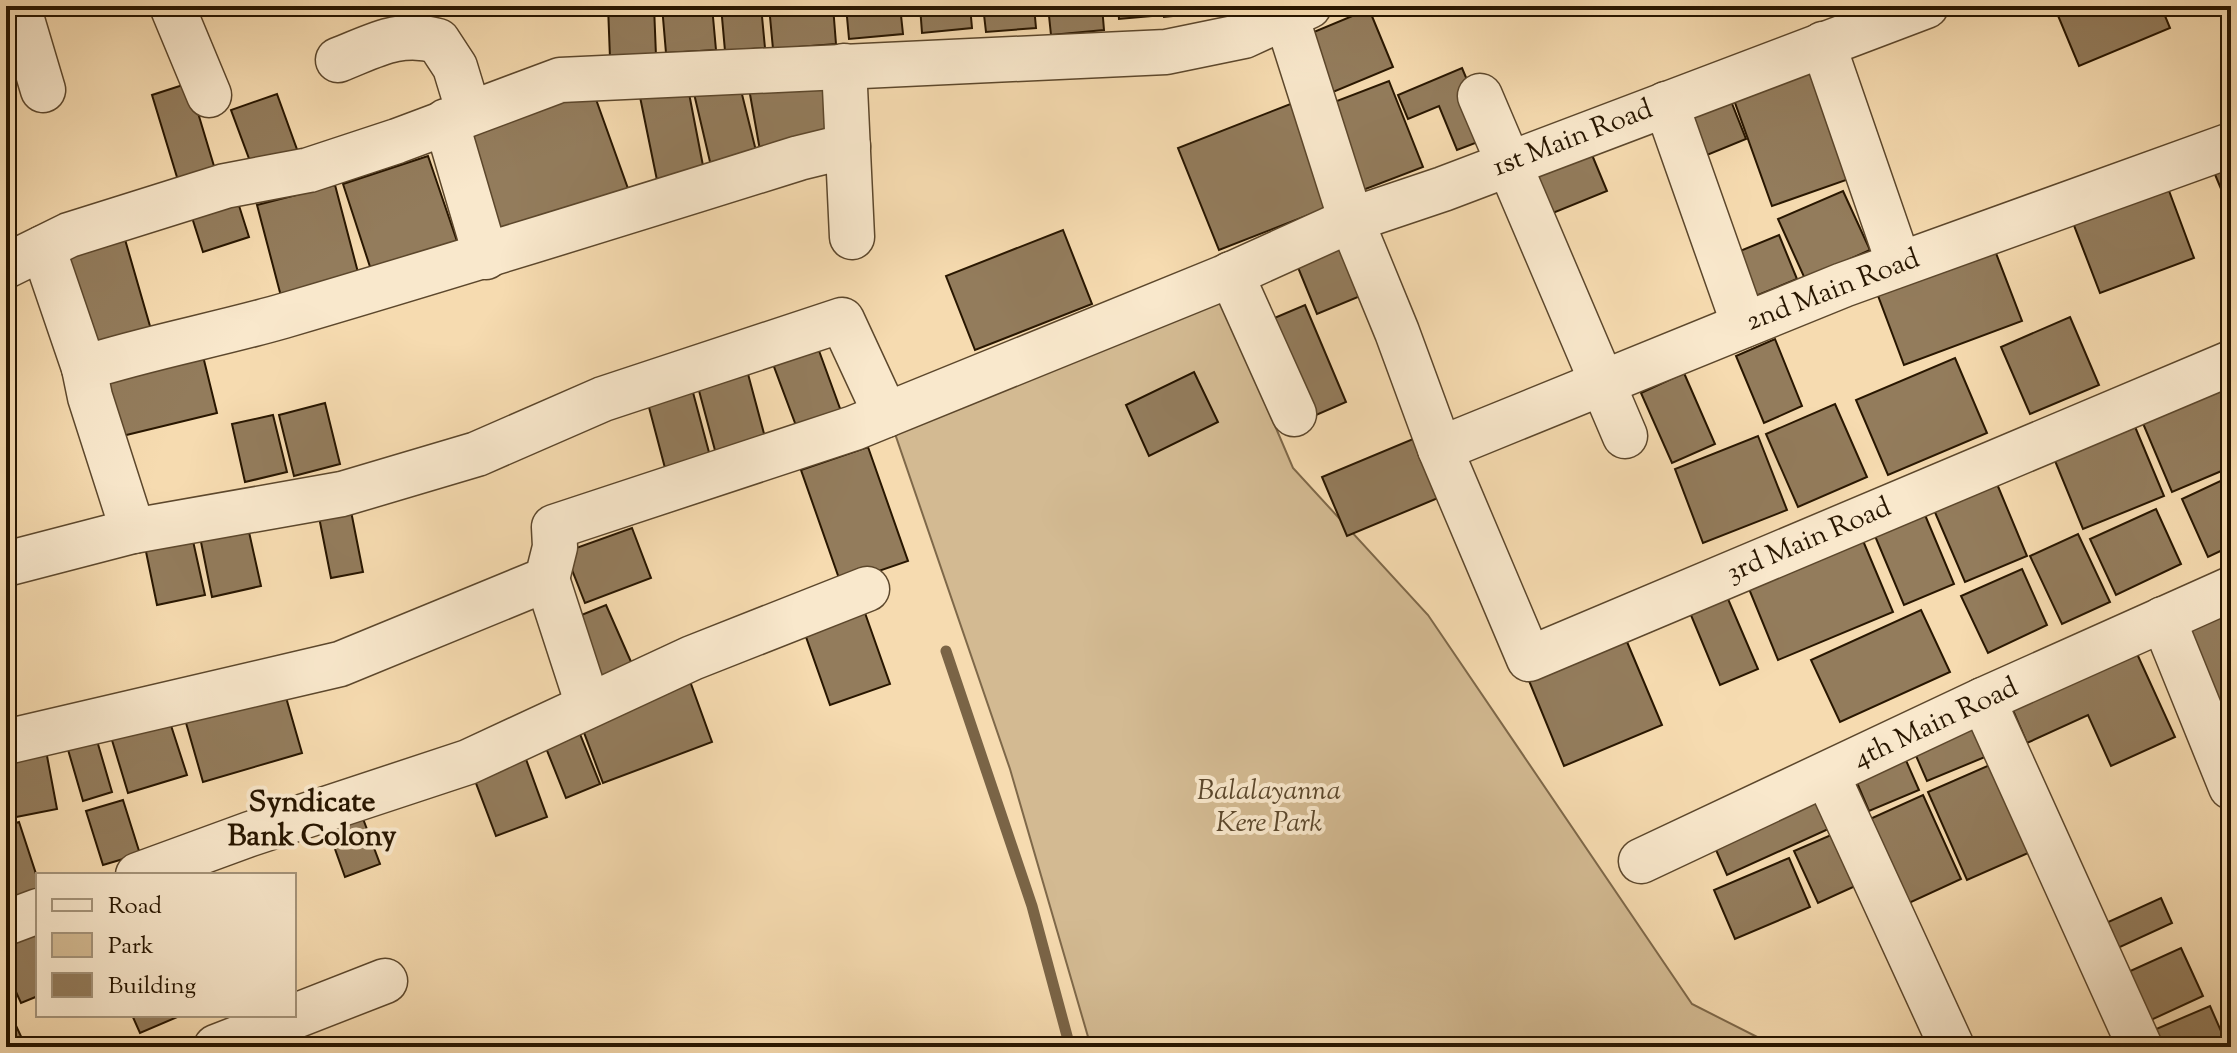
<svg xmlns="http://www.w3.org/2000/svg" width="2237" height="1053" viewBox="0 0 2237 1053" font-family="'Sorts Mill Goudy',serif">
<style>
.green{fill:#d3ba92;stroke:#7e6849;stroke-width:2}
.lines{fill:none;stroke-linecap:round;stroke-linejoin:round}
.stream{stroke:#7a6446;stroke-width:11}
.building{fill:#937c5c;stroke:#281600;stroke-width:2}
.minor-casing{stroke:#5c472c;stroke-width:47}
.minor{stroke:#f9e8cc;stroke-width:44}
.labels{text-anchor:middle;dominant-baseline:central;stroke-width:8;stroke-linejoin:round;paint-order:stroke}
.street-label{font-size:28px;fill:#281600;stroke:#f9e8cc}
.park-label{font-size:28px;font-style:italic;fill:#5b472c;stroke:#f9e8cc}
.neighbourhood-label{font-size:30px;font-weight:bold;fill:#281600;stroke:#f9e8cc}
</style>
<rect width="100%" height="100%" fill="#f6dbb0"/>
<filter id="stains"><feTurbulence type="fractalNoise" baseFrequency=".0025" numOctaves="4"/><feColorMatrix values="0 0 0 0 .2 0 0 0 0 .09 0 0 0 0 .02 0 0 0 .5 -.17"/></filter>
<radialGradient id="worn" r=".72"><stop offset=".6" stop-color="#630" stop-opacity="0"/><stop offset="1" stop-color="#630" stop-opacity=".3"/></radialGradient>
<polygon class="green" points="1217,290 1293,468 1428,615 1692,1004 1777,1047 1091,1047 1010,769 891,422"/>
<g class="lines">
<polyline class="stream" points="946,651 1032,906 1070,1047"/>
</g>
<g class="building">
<polygon points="608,6 654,6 656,56 610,58"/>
<polygon points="662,6 712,6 716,50 666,53"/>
<polygon points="721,6 761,6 765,48 725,51"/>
<polygon points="769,6 833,6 836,44 773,49"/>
<polygon points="846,6 900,6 903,34 849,39"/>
<polygon points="920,6 970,6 972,28 922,33"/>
<polygon points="983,6 1034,6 1036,28 986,32"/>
<polygon points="1048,6 1102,6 1104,30 1051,35"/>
<polygon points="1118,6 1150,6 1151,16 1119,19"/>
<polygon points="1163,6 1222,6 1222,11 1164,17"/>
<polygon points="2054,6 2161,6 2170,28 2079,66"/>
<polygon points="1369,9 1393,67 1333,92 1309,34"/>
<polygon points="1807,58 1849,179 1772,206 1729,86"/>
<polygon points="1462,68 1491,137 1457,150 1439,106 1408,119 1398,95"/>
<polygon points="823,69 836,142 761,156 748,83"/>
<polygon points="737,74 757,155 711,166 692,85"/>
<polygon points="1389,81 1423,167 1363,190 1329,104"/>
<polygon points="189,83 217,176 180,187 152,95"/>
<polygon points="687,83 705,176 658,185 639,92"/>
<polygon points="593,91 631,197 503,243 465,137"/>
<polygon points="277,94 299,155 254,172 231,110"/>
<polygon points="1729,96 1746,139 1690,162 1673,119"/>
<polygon points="1293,103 1334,205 1219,250 1178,148"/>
<polygon points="1585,138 1607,191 1543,217 1521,164"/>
<polygon points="428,156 460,250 374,279 343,184"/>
<polygon points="2231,157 2231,207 2229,208 2211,165"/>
<polygon points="2165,180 2194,258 2100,293 2070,215"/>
<polygon points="335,185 360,280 282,300 257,205"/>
<polygon points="234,190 249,237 203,252 188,205"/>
<polygon points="1843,191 1870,250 1805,279 1778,219"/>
<polygon points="1063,230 1092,304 975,350 946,276"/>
<polygon points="1779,235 1797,279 1741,302 1723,258"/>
<polygon points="124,236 152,333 83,352 56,256"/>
<polygon points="1350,243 1370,292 1317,314 1297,265"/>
<polygon points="1994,248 2022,321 1904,365 1877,293"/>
<polygon points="1305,305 1346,402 1307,419 1265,322"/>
<polygon points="2070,317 2099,385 2030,414 2001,347"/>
<polygon points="1775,339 1802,406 1764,423 1736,356"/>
<polygon points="201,348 217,413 114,438 98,372"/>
<polygon points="818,348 842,414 798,431 773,364"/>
<polygon points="1955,358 1987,433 1888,475 1856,400"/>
<polygon points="1194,372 1218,422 1149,456 1126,405"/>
<polygon points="1684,373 1715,444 1672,463 1641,393"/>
<polygon points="748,374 766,441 716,454 698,387"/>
<polygon points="2221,380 2231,404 2231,467 2172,492 2139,414"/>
<polygon points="691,385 710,456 665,468 646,396"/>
<polygon points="325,403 340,464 294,476 279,415"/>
<polygon points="1835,404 1867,477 1798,507 1766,434"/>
<polygon points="273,415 287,472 245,482 232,424"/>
<polygon points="2133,422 2164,496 2083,529 2053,456"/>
<polygon points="1425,434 1450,493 1347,536 1322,477"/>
<polygon points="1758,436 1787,510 1703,543 1675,469"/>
<polygon points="868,447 908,561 841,584 801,470"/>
<polygon points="2231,476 2231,546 2208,557 2182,499"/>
<polygon points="1997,484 2027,556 1965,582 1934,510"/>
<polygon points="350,506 363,572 331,578 318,512"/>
<polygon points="2156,509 2181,564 2116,595 2090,539"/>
<polygon points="1925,515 1954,584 1904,605 1875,536"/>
<polygon points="247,523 261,586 212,597 199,532"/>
<polygon points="632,528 651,578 585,603 565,552"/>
<polygon points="191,532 205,595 157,605 144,542"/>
<polygon points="2078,534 2110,602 2062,624 2030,556"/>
<polygon points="1861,536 1893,612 1778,660 1747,584"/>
<polygon points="2022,569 2047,625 1988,653 1961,596"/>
<polygon points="1725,592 1758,669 1720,685 1688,608"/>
<polygon points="606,605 632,664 600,678 574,618"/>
<polygon points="2231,606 2231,704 2217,711 2180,629"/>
<polygon points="1921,610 1950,672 1840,722 1811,660"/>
<polygon points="865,613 890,684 830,705 805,634"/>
<polygon points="1622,630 1662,725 1564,766 1525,671"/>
<polygon points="2133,645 2175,737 2111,766 2088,715 2027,743 2009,701"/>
<polygon points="687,673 712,742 603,783 577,714"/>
<polygon points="281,680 302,753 203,782 182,709"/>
<polygon points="166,710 187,775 128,793 108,727"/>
<polygon points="1979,712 1997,752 1927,781 1910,742"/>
<polygon points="576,724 600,784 566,798 542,738"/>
<polygon points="93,727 112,792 83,801 64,736"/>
<polygon points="44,740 57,809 6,819 6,748"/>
<polygon points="1901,749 1919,790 1869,811 1852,771"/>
<polygon points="523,751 547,817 496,836 471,770"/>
<polygon points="1999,761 2037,849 1967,880 1928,792"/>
<polygon points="1817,786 1835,826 1727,875 1709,834"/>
<polygon points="1923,795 1961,879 1909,903 1870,819"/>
<polygon points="123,800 140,854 103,865 86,811"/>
<polygon points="359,808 380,864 345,877 325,821"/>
<polygon points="19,822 38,880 38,902 10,911 6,899 6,826"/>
<polygon points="1838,832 1862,883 1818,903 1794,851"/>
<polygon points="1789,858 1810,907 1735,939 1714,890"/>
<polygon points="2161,898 2172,923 2107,953 2095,928"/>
<polygon points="38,929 38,996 21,1003 6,970 6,944"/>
<polygon points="2181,948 2203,996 2140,1025 2117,977"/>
<polygon points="2210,1006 2228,1047 2145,1047 2140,1036"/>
<polygon points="10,1013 26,1047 6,1047 6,1016"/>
<polygon points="132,1015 182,1015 140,1033"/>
</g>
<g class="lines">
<g class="minor-casing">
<g id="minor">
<polyline points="18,6 43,90"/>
<polyline points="172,6 209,95"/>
<polyline points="1280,6 1286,16 1351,220 1397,332 1440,449 1529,659 2231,363"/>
<polyline points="1823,44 1899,264"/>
<path d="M338,60C374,46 399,30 438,41L455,67L469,113"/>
<polyline points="844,66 852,237"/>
<polyline points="1480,96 1625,436"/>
<polyline points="1666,104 1744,325"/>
<polyline points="446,121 486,257"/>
<polyline points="43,248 84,368"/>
<polyline points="6,266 69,235 225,186 309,170 397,141 560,80 1166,52 1244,36 1309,6"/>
<polyline points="1231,274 1294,414"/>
<polyline points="1440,449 1843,285 2231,145"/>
<path d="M133,531L90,397L84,368C150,347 217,335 283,316C456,265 627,212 799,158L848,146"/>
<polyline points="6,564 133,531 342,494 477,454 603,399 842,320 886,415"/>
<polyline points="547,579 588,705"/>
<polyline points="2163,619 2231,787"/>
<polyline points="1983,700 2140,1047"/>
<polyline points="6,742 340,664 547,579 555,547 554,527 854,428 1223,278 1351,220 1443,189 1926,6"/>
<polyline points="1827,775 1952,1047"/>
<polyline points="1641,861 1983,700 2231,589"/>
<polyline points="138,875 250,834 468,762 692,658 867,589"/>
<polyline points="6,923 38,911"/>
<polyline points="216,1047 385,981"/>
</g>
</g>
<use href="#minor" class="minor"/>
</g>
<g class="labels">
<g class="street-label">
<text transform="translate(1573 139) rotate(-21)">1st Main Road</text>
<text transform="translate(1833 291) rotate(-21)">2nd Main Road</text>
<text transform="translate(1809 541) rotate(-23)">3rd Main Road</text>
<text transform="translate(1936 724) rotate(-25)">4th Main Road</text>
</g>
<g class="park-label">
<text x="1269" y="792">Balalayanna<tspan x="1269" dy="32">Kere Park</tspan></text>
</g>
<g class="neighbourhood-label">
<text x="312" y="803">Syndicate<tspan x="312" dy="34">Bank Colony</tspan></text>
</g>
</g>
<rect width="2237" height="1053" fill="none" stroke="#f6dbb0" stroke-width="32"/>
<rect x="8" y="8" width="2221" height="1037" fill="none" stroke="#281600" stroke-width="4"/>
<rect x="16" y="16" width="2205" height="1021" fill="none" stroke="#281600" stroke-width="2"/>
<rect x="36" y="873" width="260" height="144" fill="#f9e8cc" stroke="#a5947a" stroke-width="2"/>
<rect x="52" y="899" width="40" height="12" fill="#f9e8cc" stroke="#a5947a" stroke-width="2"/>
<text x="108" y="913" font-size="24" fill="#281600">Road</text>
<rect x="52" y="933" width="40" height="24" fill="#d3ba92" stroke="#a5947a" stroke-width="2"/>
<text x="108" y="953" font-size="24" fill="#281600">Park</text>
<rect x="52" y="973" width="40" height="24" fill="#937c5c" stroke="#a5947a" stroke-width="2"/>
<text x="108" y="993" font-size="24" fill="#281600">Building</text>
<rect width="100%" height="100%" filter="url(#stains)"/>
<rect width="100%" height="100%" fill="url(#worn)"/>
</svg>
